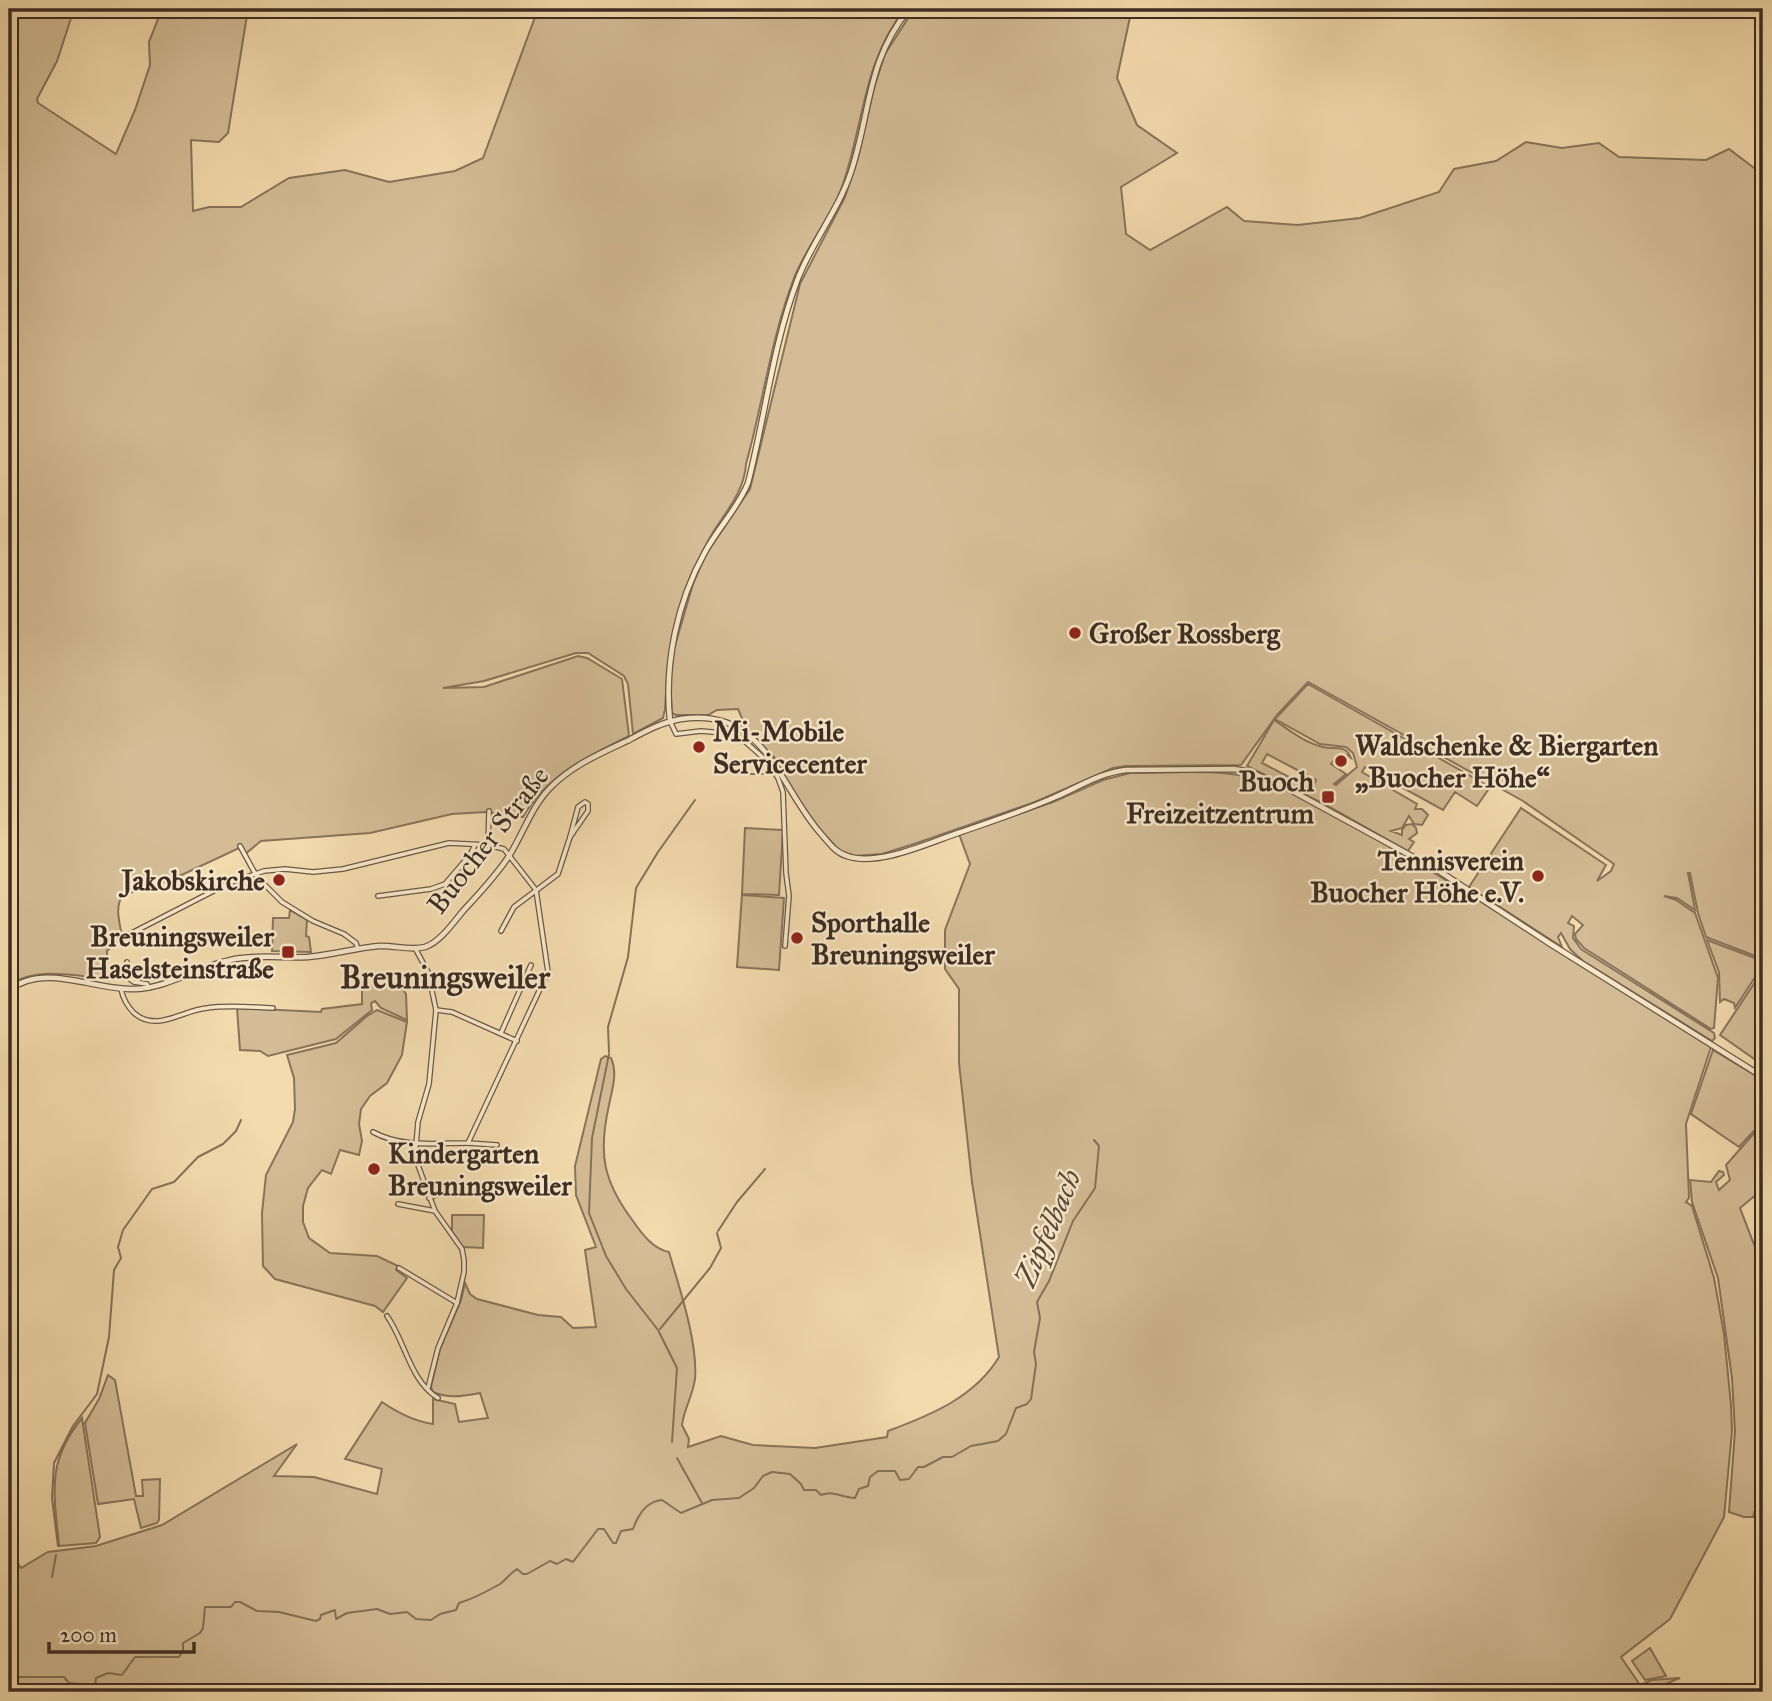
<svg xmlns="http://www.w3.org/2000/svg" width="1772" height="1701" viewBox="0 0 1772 1701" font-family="'IM FELL Great Primer',serif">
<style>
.green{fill:#d4bd96;stroke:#88745c;stroke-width:2;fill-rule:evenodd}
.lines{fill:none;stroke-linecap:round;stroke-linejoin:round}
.stream{stroke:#85725a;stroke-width:2}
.minor-casing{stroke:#6a5846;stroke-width:6}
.tertiary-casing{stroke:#6a5846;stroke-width:7}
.minor{stroke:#f7e8ca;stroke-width:3.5}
.tertiary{stroke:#f7e8ca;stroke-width:4.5}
.poi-dot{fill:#8f2418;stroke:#f7e8ca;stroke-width:2.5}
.labels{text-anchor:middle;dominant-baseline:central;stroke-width:5;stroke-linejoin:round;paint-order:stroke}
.poi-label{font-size:28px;font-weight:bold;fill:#3c2c23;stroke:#f7e8ca;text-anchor:start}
.street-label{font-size:28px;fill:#3c2c23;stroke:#f7e8ca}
.water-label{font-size:30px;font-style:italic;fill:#5a493a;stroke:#f7e8ca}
.quarter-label{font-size:32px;font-weight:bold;fill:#3c2c23;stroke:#f7e8ca}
</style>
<rect width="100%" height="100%" fill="#f3dbad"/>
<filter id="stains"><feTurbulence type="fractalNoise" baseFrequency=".00286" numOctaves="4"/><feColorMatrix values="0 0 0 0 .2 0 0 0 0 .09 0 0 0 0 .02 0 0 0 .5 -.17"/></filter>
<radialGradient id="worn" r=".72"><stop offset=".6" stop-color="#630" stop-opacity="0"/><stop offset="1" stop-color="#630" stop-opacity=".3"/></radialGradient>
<g class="green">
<path d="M9,9H74L57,61L37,99L38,103L116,154L135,110L150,65L149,42L162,9H248L228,133L219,142L191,140L193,211L209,207H241L289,178L345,170L389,182L455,171L483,158L538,9H905C863,61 864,123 843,184C832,217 807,245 794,278C771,338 763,403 746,464C744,495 722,515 708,541C680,593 667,650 665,709L663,718L633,734L628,684L624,676L588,653H576L484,681L443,688L484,687L578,656L587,658L622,679L629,736C588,756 546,776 523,817L486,812L452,814L370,833L261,841L244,855L239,848L173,879L123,895C114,907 120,923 122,937L107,951V979C76,976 37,966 9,985Z"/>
<polygon points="914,9 1136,9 1130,17 1117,78 1137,125 1177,153 1121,187 1126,234 1150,250 1227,207 1244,221 1298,225 1360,218 1439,192 1454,169 1496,161 1526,142 1562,148 1599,143 1619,157 1706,160 1729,149 1754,168 1763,173 1763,959 1706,937 1698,913 1690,873 1688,873 1695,910 1677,898 1664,896 1676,900 1695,913 1718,978 1714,1028 1711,1029 1584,948 1576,939 1575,934 1583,925 1572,916 1568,923 1574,926 1573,938 1581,949 1714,1033 1715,1038 1712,1041 1583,961 1570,949 1561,933 1558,937 1562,947 1469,887 1521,808 1606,865 1597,881 1611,871 1614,864 1523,801 1308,682 1277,715 1241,765 1126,766 1113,768 1035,802 917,843 882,854 854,856 840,851 816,826 798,802 775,758 747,730 738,709 717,710 708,715 676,715 672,713 670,682 674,649 693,584 705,556 750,489 800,284 845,197 858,158 874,88 885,54"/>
<path d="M1308,684L1490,787L1477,806L1455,792L1443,810L1365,767L1362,772L1417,804L1415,809H1422L1428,815L1422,825L1414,824L1409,816L1402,828L1391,831L1402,835V830L1406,825L1412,824L1416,828L1417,833L1409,839L1414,842L1408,851L1324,804L1247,766L1274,720C1289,730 1305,743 1323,747C1335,750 1346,744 1351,758L1347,755L1345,758L1338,754L1331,764L1346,774L1334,784L1336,785L1357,767L1353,753L1346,747L1320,744L1275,719ZM1267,754L1316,780L1312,789L1262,763Z"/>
<path d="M1130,773C1169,773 1219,768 1257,779C1302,792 1357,828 1399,852C1504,914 1607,981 1711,1047L1686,1124L1689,1198L1686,1202L1692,1206L1714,1278L1724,1334L1731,1405L1732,1431L1724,1517L1670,1619L1621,1657L1640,1685L1652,1680L1680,1678L1645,1692H9V1555L11,1553L21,1568L48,1552L96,1546L162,1525L297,1444L274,1476L314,1477L377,1494L382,1469L345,1459L382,1402C398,1413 413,1421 433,1424V1399L455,1404L459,1422L488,1418L480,1393C463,1396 449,1399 433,1392L431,1387L440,1349L461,1300L465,1283L470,1294L477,1299L538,1315L561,1317L573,1328L596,1327L585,1250L596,1247L576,1195L575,1166L601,1059L605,1056L611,1058C618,1074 612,1089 609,1105C598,1154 603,1181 633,1221C642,1234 653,1249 669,1252C679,1287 698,1342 695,1379C693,1395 684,1409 682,1425L689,1439L688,1447L721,1436L753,1445L815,1448L887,1437L888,1431C931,1415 975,1397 999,1357L972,1182L959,1063V989L945,969V930L970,864L959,834L1053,802L1103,780Z"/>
<polygon points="745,828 783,830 779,895 742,894"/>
<polygon points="742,895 784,898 779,970 737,967"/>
<polygon points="290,910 307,920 306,936 309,937 311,952 272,951 273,918 289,918"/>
<polygon points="1707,940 1763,961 1763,965 1735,1008 1734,1003 1724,999 1720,1002 1719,972"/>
<polygon points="1763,970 1763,1065 1720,1035"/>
<polygon points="400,985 406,994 407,1020 381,1008 375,1001 371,1003 372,1010 336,1039 268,1056 260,1051 240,1050 237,1008 321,1012 322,1009 362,1004 362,987"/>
<polygon points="377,1010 407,1022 402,1055 387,1083 370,1096 361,1109 359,1124 362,1141 359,1155 340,1150 331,1174 322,1170 308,1188 303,1206 303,1222 309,1238 330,1253 377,1256 398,1266 396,1270 407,1278 383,1312 375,1306 275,1279 263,1266 262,1213 266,1175 293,1122 295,1109 294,1078 287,1055 336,1043 367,1016"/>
<polygon points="1713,1050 1763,1080 1763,1121 1739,1147 1691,1114"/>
<polygon points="1763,1123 1763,1189 1740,1208 1763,1268 1763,1481 1753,1517 1744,1517 1729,1512 1735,1431 1732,1378 1718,1278 1692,1202 1690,1180 1711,1182 1719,1171 1723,1172 1724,1175 1716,1182 1719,1190 1730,1180 1726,1165"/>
<polygon points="452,1215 484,1215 483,1248 463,1247 452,1233"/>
<polygon points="108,1375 115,1380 136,1496 143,1496 142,1480 160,1479 159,1520 157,1523 141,1528 134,1499 98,1504 85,1423 99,1399"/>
<path d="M82,1418L100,1537L96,1543L59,1546C54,1493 46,1462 82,1418Z"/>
<polygon points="1650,1648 1666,1676 1645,1680 1632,1661"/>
</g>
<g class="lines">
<g class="stream">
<polyline points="437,9 440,18"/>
<polyline points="723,764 746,774 771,774"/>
<polyline points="609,1052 608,1027 628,957 636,888 658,852 695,800"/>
<polyline points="609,1054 592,1138 589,1213 606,1256 626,1289 658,1330 677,1368 672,1442"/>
<polyline points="718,1231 737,1202 765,1169"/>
<polyline points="660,1329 710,1268 721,1248 717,1233"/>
<polyline points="677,1458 702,1503"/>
<polyline points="58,1546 52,1498 54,1463 73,1426 97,1394 109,1337 114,1270 121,1258 118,1247 123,1230 152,1189 174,1182 198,1157 223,1144 236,1131 241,1120"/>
<polyline points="52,1577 56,1555"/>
<polyline points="9,1677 64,1677 69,1683 79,1684 82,1692"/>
<path d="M94,1692L96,1678L108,1673L122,1675L135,1657H179L183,1651V1643L200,1633L203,1628L205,1607H231L235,1602H240L257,1611L279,1612L316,1621L320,1619L321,1615L335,1610L336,1619L347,1613L377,1609L390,1614L407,1612L416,1619L431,1620L440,1614L456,1610L459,1603C473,1599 486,1592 500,1584C506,1580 508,1575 517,1569L523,1574H527L550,1561L557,1564L566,1559L573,1562L598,1529H604L613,1543H616L621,1531L633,1529C638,1515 646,1501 662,1500L681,1513L712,1500L739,1498L754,1488L763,1476L772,1472L790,1474L801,1484L804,1490H816L821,1495C835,1490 842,1498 855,1498L859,1489L868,1486L870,1477L878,1471H895L900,1480L909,1479L918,1467H924L943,1457H952L971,1446L998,1441L1006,1434L1016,1408L1027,1404L1031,1399L1036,1364L1034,1352L1040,1318L1037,1302L1049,1281L1073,1221L1095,1188L1099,1146L1094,1140"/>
</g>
<g class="minor-casing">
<g id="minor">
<polyline points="670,721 676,734 701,731 724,733 741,738 767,761 778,778 783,792 786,873 789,896 785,946"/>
<polygon points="585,802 588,804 588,811 570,837 578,807"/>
<polyline points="488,845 489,811"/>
<polyline points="240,846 257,877 282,902 313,921 344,934 356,943 358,949"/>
<polyline points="378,896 431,889 445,884 470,855 475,845"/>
<polyline points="501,931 514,907 558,874 570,837"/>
<path d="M124,937L229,883L264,871L285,869L313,872L343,869L449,843L488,845L504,849L536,890L548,972L468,1143C436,1143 402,1148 373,1132"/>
<polyline points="415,948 428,972 436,1010 429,1084 418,1122 415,1157 435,1211 462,1249 464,1260 464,1272 457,1303 438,1348 428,1388"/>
<polyline points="127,962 130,979 134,982 147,984 149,988"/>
<path d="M121,989C123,999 127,1006 134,1013C157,1033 182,1010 207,1008C228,1005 251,1007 273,1008"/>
<polyline points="436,1010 452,1012 517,1041"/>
<polyline points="501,1033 531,965"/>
<polyline points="468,1143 497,1145"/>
<circle cx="474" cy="1186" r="3.5"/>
<polyline points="477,1187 488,1183"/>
<polyline points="429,1198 454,1187 470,1187"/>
<polyline points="398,1204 435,1211"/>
<polyline points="399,1268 457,1303"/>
<path d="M387,1316C405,1341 410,1381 438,1398"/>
</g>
</g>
<g class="tertiary-casing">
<g id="tertiary">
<path d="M670,721C664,664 677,602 705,552C718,528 738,508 748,483C765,417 773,345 797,281C811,243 838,211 851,172C871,112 866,62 909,9"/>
<path d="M9,990C46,962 94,991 136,989C173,987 205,962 242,958C264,955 286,958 308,957C332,955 355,948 379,946C394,945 411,951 425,947C440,942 453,923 463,911C479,894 496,876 509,856C523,834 531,808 549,789C571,766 599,754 627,741C644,732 662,722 681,719C766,706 779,788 822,835C829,843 836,853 847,856C879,867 930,842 961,832C992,821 1023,811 1053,798C1077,788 1099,773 1126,770L1234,769L1250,772L1285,787L1439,871L1549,943L1763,1077"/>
</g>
</g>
<use href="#minor" class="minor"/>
<use href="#tertiary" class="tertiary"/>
</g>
<g class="poi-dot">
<circle cx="1075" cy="633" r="7"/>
<circle cx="699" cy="747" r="7"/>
<circle cx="1341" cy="761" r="7"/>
<rect x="1321" y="790" width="14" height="14" rx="3.5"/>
<circle cx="1538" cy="876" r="7"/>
<circle cx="279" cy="880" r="7"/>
<circle cx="797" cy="938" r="7"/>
<rect x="281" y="945" width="14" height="14" rx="3.5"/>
<circle cx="374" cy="1169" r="7"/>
</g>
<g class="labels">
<g class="poi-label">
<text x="1089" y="633">Großer Rossberg</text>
<text x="713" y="731">Mi-Mobile<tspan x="713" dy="32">Servicecenter</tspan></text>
<text x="1355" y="745">Waldschenke &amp; Biergarten<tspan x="1355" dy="32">„Buocher Höhe“</tspan></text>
<text x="1314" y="781" text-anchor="end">Buoch<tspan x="1314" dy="32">Freizeitzentrum</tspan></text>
<text x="1524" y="860" text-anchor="end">Tennisverein<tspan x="1524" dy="32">Buocher Höhe e.V.</tspan></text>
<text x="265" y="880" text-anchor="end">Jakobskirche</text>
<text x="811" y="922">Sporthalle<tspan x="811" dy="32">Breuningsweiler</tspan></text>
<text x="274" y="936" text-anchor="end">Breuningsweiler<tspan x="274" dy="32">Haselsteinstraße</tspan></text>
<text x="388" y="1153">Kindergarten<tspan x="388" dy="32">Breuningsweiler</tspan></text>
</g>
<g class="street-label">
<text transform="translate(488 840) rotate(-52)">Buocher Straße</text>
</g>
<g class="water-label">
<text transform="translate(1048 1228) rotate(-67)">Zipfelbach</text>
</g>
<g class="quarter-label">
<text x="445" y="977">Breuningsweiler</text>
</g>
</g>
<rect width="1772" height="1701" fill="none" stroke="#f3dbad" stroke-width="35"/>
<rect x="10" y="10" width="1751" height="1680" fill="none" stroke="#3c2c23" stroke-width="3.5"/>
<rect x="18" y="18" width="1737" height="1666" fill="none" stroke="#3c2c23" stroke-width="2"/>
<path d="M49 1642v10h145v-10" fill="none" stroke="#3c2c23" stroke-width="3.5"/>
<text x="60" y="1642" font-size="21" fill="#3c2c23" stroke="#f7e8ca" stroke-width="5" paint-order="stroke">200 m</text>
<rect width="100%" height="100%" filter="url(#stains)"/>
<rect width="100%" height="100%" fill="url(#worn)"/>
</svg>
